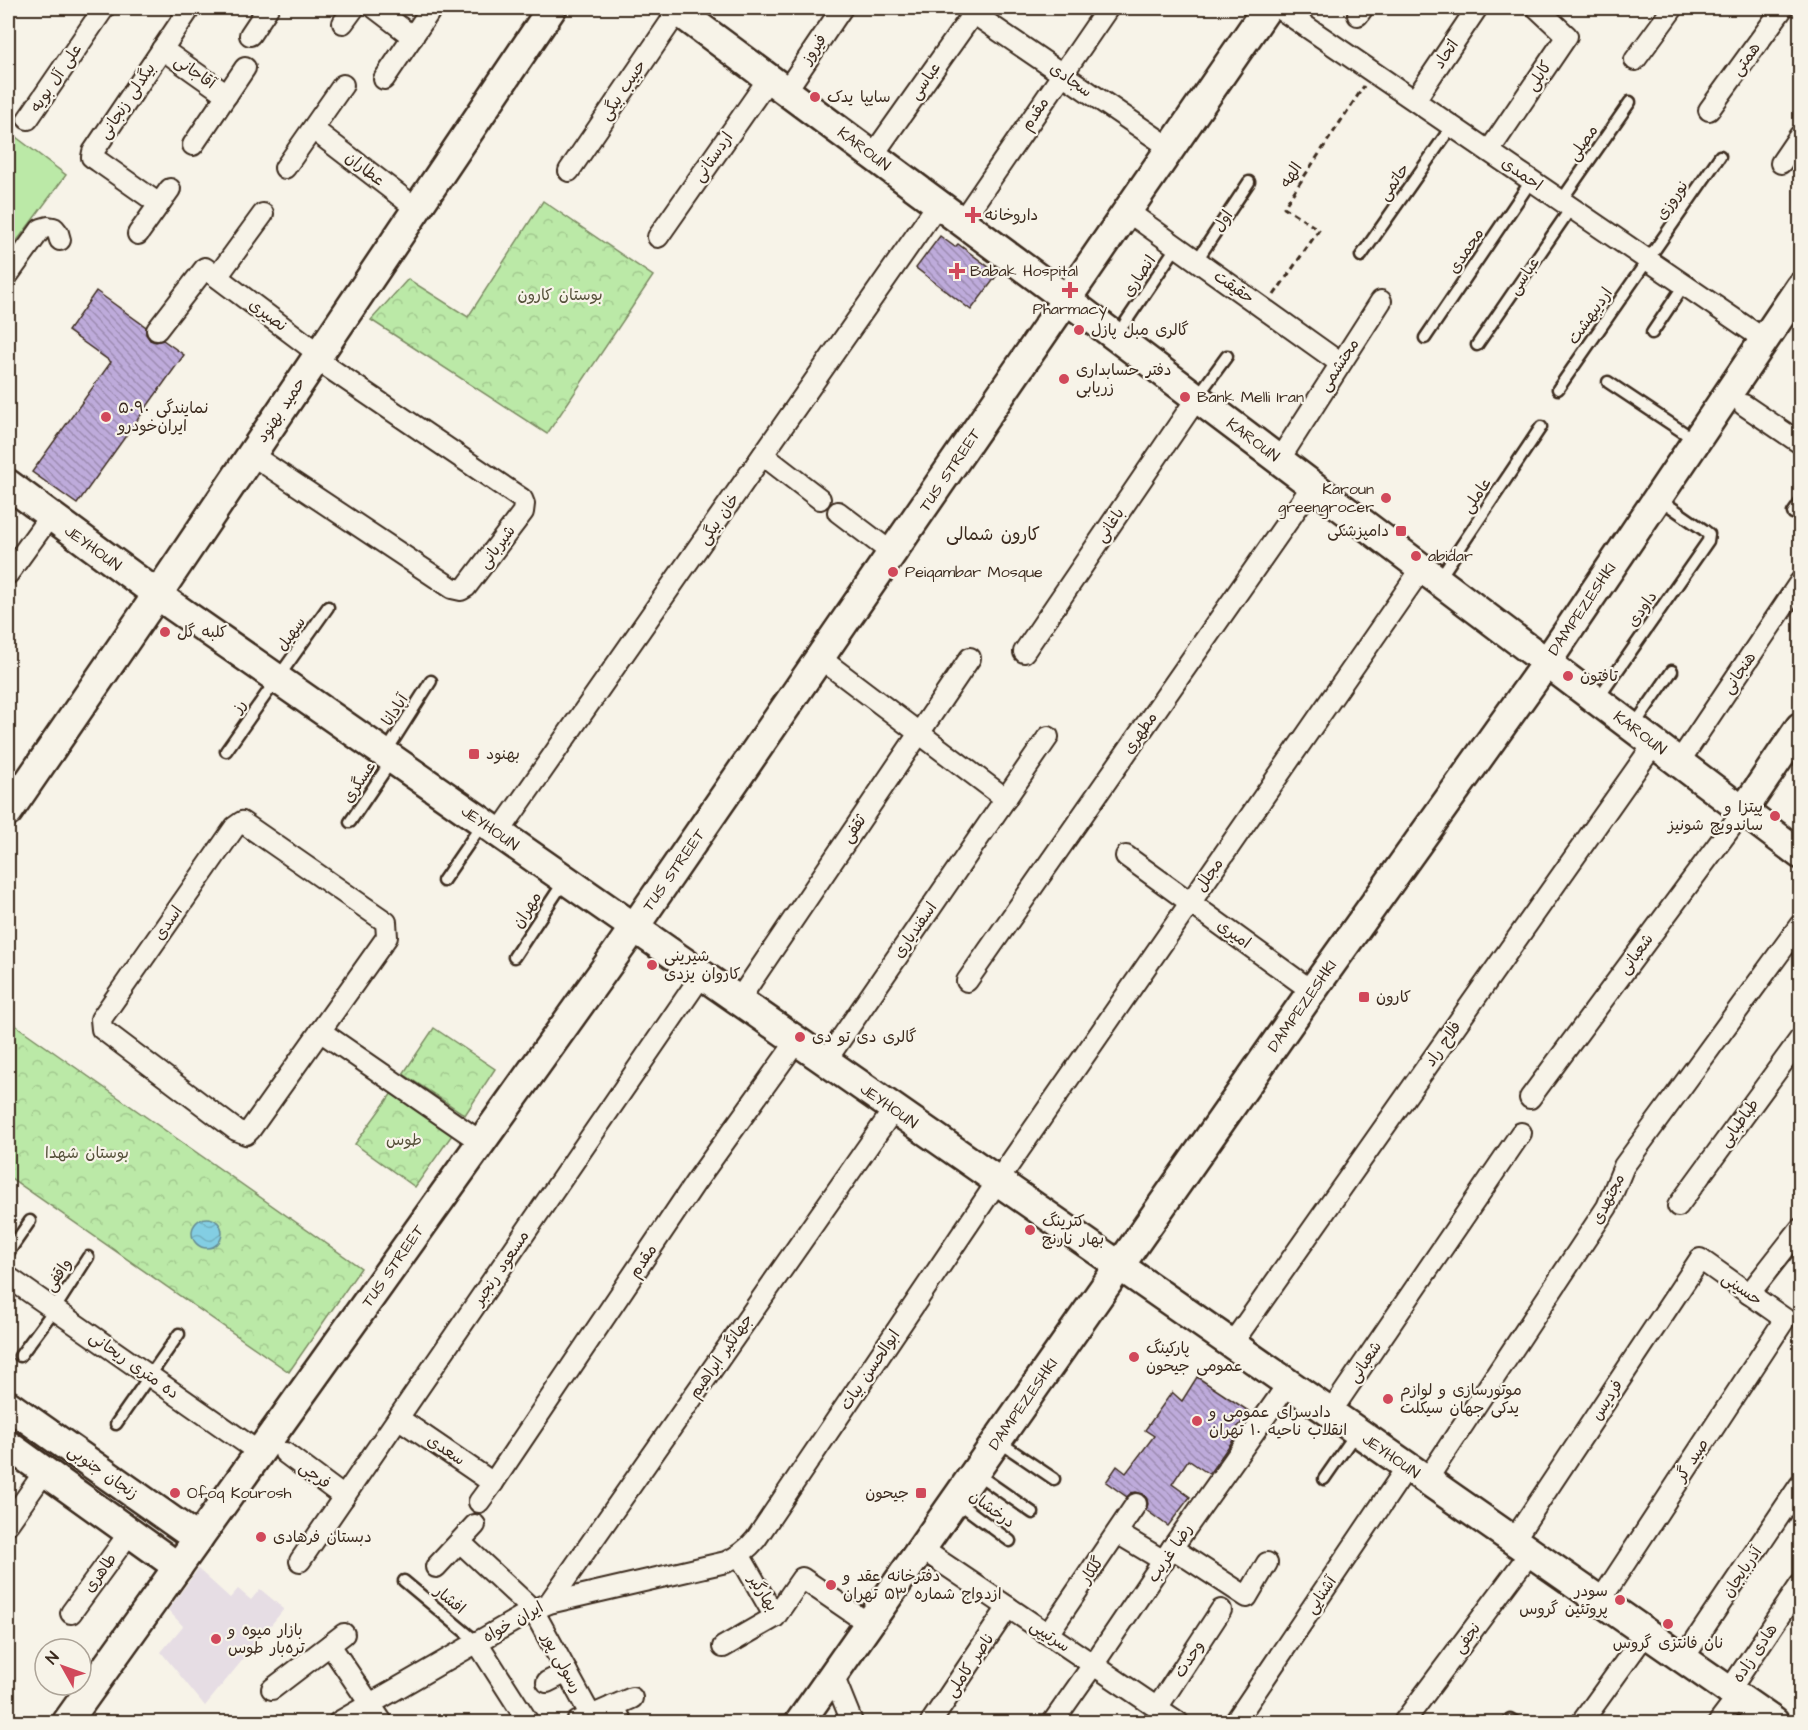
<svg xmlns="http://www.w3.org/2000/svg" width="1808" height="1730" viewBox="0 0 1808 1730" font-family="'Architects Daughter','Playpen Sans Arabic',sans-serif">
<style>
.built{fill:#e6dde4}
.park{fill:url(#park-crowns);stroke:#7b8a62;stroke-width:1.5}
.garden{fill:#bbe9a7;stroke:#7b8a62;stroke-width:1.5}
.water{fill:url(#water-waves);stroke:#668c94;stroke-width:1.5}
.building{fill:url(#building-back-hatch);stroke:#3b2a1e;stroke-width:1.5}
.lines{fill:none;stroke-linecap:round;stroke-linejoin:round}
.lane-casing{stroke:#3b2a1e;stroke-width:15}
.street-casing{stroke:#3b2a1e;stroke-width:24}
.secondary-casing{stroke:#3b2a1e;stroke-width:33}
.path{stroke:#3b2a1e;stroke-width:3;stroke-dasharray:6 4.5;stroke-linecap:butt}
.lane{stroke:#f7f3e8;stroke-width:10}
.street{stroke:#f7f3e8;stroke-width:20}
.secondary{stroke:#f7f3e8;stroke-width:28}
.poi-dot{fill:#d1495b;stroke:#f7f3e8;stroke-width:2}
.labels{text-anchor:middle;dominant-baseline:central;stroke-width:4.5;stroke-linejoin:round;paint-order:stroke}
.street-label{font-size:16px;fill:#3b2a1e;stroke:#f7f3e8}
.poi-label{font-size:16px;fill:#3b2a1e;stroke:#f7f3e8;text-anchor:start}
.park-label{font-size:16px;fill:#555039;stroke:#f7f3e8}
.neighbourhood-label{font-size:18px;fill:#3b2a1e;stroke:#f7f3e8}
</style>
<defs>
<pattern id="park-crowns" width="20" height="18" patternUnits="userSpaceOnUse" patternTransform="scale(1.5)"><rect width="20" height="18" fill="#bbe9a7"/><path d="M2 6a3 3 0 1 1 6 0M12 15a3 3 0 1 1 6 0" fill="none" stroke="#a2c88f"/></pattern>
<pattern id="water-waves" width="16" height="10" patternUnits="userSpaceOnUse" patternTransform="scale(1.5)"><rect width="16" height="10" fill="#83cee3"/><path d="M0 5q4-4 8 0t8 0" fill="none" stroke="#72b1c2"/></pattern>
<pattern id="building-back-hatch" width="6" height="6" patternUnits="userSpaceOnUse" patternTransform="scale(1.5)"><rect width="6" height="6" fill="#beabdb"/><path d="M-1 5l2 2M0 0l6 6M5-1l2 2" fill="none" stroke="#9c8bb1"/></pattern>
</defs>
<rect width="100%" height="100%" fill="#f7f3e8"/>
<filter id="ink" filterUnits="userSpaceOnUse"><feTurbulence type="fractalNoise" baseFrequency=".0167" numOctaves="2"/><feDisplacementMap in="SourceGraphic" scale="12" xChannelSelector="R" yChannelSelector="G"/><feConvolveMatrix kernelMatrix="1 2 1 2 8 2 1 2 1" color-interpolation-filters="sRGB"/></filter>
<g filter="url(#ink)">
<polygon class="built" points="198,1569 230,1598 238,1589 251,1600 260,1589 284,1609 205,1706 161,1652 183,1626 168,1610"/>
<g class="park">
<polygon points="543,201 653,276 547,434 371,320 408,279 468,317"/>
<polygon points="8,1020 361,1268 289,1372 8,1176"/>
<polygon points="434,1028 495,1069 465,1115 403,1074"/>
<polygon points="392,1093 452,1135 415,1187 355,1144"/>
</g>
<polygon class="garden" points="8,131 66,175 8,253"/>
<circle class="water" cx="207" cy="1233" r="15"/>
<g class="building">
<polygon points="940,236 955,247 958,244 998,274 971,310 916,268"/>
<polygon points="96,291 146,327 146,334 150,340 156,342 163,340 184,355 77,504 32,472 111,362 68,331"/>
<polygon points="1197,1377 1250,1412 1233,1433 1236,1436 1209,1474 1188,1460 1172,1484 1190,1497 1168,1526 1146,1510 1148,1504 1147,1499 1143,1494 1136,1492 1131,1493 1127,1497 1106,1482 1117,1466 1126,1473 1154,1436 1145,1430 1172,1392 1182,1401"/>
</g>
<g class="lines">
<g class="lane-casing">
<g id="lane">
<polyline points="1561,201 1630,102"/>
<polyline points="1361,256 1452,126"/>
<polyline points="1197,260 1249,182"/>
<polyline points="1125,323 1177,246"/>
<polyline points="1652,333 1684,285"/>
<polyline points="1425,338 1531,181"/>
<polyline points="1477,345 1571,208"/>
<polyline points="1608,382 1695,440"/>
<polyline points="1558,389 1720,156"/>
<polyline points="1197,397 1227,356"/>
<polyline points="1793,513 1800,503"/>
<polyline points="1439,579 1541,427"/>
<polyline points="1597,700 1708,541 1709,534 1704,530 1658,498"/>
<polyline points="1633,727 1672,671"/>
<polyline points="226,751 328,607"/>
<polyline points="386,752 431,681"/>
<polyline points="350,822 392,760"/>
<polyline points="443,881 483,823"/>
<polyline points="514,957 565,880"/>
<polyline points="8,1253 30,1221"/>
<polyline points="20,1356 54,1310 88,1257"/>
<polyline points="116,1424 179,1334"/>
<polyline points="998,1441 1054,1479"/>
<polyline points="977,1474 1033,1513"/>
<polyline points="1324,1479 1356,1433"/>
<polyline points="956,1501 1010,1541"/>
<polyline points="404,1581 477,1642"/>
<polyline points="1510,1719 1515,1722"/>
</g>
</g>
<g class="street-casing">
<g id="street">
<polyline points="375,8 413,37"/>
<polyline points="1279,8 1765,340"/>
<polyline points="973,13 1169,147"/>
<polyline points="1358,15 1363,8"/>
<polyline points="343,23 354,8"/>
<polyline points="250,35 268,8"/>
<polyline points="162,49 227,95"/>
<polyline points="1635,60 1673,8"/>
<polyline points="384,79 432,8"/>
<polyline points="786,91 842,8"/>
<polyline points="1415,100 1477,8"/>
<polyline points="1709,110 1783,8"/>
<polyline points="28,119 104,8"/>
<polyline points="313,129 417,209"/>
<polyline points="193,145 245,68"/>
<polyline points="1489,151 1567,36 1537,8"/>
<polyline points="873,155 977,8"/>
<polyline points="1781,163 1800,135"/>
<polyline points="285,168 343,85"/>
<polyline points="569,171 680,8"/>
<polyline points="159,204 98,161 92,157 93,152 190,8"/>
<polyline points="1127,211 1340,363"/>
<polyline points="962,221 1108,8"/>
<polyline points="138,234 170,189"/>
<polyline points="658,237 769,78"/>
<polyline points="8,275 41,229 48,227 54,228 58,233 60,240"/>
<polyline points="217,277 263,214"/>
<polyline points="157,330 205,268 319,354"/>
<polyline points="1744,405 1800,443"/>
<polyline points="252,455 452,588 461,590 466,587 523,512 524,504 522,499 316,359"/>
<polyline points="763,455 820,499"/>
<polyline points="1279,460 1381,301"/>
<polyline points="838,512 892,553"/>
<polyline points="8,574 50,516"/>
<polyline points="1024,652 1197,398"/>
<polyline points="820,658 1006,799"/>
<polyline points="1679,762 1800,582"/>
<polygon points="242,822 386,922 387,937 250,1130 246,1134 236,1130 102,1029 101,1019 235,827"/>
<polyline points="498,834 938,204"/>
<polyline points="1126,856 1312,991"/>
<polyline points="967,981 1313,485"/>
<polyline points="738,1001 970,658"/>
<polyline points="320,1031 481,1142"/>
<polyline points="825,1062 1048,737"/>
<polyline points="1530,1098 1743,811"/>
<polyline points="1678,1206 1800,1039"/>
<polyline points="8,1277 260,1453"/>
<polyline points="1749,1294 1800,1229"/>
<polyline points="1231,1345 1654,744"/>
<polyline points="1330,1413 1521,1133"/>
<polyline points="398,1418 493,1483"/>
<polyline points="285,1453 344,1497"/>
<polyline points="1426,1481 1607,1207 1624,1166 1800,925"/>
<polyline points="479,1502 493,1483 695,1183 796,1042"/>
<polyline points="8,1524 45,1471"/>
<polyline points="1117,1533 1164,1561"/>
<polyline points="1513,1541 1700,1259 1785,1319 1600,1601"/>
<polyline points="460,1542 533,1610 591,1716"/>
<polyline points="1172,1548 1247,1597 1267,1563"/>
<polyline points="922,1549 1178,1722"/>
<polyline points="740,1556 775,1617 802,1578 869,1624"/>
<polyline points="300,1561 701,976"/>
<polyline points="436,1567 475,1525"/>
<polyline points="549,1603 894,1109"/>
<polyline points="71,1613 130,1532"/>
<polyline points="1048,1634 1136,1504"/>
<polyline points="477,1642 528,1722"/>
<polyline points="330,1645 382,1722"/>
<polyline points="723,1647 775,1617"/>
<polyline points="1683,1659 1800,1485"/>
<polyline points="833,1675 852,1722"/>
<polyline points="547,1682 567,1672"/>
<polyline points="272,1689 344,1634"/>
<polyline points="1729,1691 1800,1585"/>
<polyline points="613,1706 622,1722"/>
<polyline points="1157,1708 1221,1610"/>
<path d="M339,1722L533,1610L549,1603L726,1562C739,1556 747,1550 756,1539L997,1182L1422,568"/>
<polyline points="577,1722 632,1698"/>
<polyline points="931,1722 1008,1607"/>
<polyline points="1053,1722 1093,1665 1172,1548 1288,1384"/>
<polyline points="1235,1722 1407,1467"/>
<polyline points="1404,1722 1530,1553"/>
<polyline points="1582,1722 1646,1633"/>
<polyline points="1719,1722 1738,1697"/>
</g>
</g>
<g class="secondary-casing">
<g id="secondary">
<polyline points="674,8 1066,299 1800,854"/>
<polyline points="8,484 173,606 1774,1722"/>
<polyline points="1743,811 1800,727"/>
<polyline points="8,812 157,595 552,8"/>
<polyline points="8,1405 198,1539"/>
<polyline points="8,1445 178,1567"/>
<polyline points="67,1722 622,945 1267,8"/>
<polyline points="800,1722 1312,991 1547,662 1800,287"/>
</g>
</g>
<polyline class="path" points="1274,295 1319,230 1284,207 1364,86"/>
<use href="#lane" class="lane"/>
<use href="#street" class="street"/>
<use href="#secondary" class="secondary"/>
</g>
</g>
<g class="poi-dot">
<circle cx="815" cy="97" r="6"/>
<path d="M970 206h6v6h6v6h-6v6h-6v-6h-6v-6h6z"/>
<path d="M954 262h6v6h6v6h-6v6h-6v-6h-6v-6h6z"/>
<path d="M1067 281h6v6h6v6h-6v6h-6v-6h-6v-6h6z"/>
<circle cx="1079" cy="330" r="6"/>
<circle cx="1064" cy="379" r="6"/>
<circle cx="1185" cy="397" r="6"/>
<circle cx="106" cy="417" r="6"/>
<circle cx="1386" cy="498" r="6"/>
<rect x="1395" y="525" width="12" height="12" rx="3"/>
<circle cx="1416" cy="556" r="6"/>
<circle cx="893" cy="572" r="6"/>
<circle cx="165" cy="632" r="6"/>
<circle cx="1568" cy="676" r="6"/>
<rect x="468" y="748" width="12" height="12" rx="3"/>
<circle cx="1775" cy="816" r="6"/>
<circle cx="652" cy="965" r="6"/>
<rect x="1358" y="991" width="12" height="12" rx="3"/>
<circle cx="800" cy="1037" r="6"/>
<circle cx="1030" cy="1230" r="6"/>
<circle cx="1134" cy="1357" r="6"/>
<circle cx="1388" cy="1399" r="6"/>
<circle cx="1197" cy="1421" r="6"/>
<circle cx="175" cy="1493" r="6"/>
<rect x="915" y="1487" width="12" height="12" rx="3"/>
<circle cx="261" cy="1537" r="6"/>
<circle cx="831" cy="1585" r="6"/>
<circle cx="1620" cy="1600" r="6"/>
<circle cx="1668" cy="1624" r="6"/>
<circle cx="216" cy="1639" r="6"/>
</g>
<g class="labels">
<g class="street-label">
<text transform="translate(814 49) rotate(-56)">فیروز</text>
<text transform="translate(1446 54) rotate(-56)">اتحاد</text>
<text transform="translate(1746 59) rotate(-54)">همتی</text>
<text transform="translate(195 72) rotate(35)">آقاجانی</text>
<text transform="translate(1539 76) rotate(-56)">کابلی</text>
<text transform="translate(56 78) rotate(-56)">علی آل بویه</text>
<text transform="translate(1071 80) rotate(35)">سجادی</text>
<text transform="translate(925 81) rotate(-55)">عباسی</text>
<text transform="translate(623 90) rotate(-56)">حبیب بیگی</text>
<text transform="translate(127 101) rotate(-56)">بیگدلی زنجانی</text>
<text transform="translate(1035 114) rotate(-56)">مقدم</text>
<text transform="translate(1583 143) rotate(-55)">مصلی</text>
<text transform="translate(864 149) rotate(37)">KAROUN</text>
<text transform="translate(713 157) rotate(-55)">اردستانی</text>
<text transform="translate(365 169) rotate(38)">عطاران</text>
<text transform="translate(1522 174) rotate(35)">احمدی</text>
<text transform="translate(1291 175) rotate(-57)">الهه</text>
<text transform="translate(1394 182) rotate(-55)">حاتمی</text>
<text transform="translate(1672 200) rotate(-55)">نوروزی</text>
<text transform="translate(1223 221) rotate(-56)">اول</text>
<text transform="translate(1466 251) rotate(-56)">محمدی</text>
<text transform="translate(1139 276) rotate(-56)">انصاری</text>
<text transform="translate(1524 276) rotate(-56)">عباسی</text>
<text transform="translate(1234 287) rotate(35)">حقیقت</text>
<text transform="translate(268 315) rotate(37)">نصیری</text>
<text transform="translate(1590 316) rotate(-55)">اردیبهشت</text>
<text transform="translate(1339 365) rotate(-57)">محتشمی</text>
<text transform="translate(281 410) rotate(-56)">حمید بهنود</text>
<text transform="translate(1253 440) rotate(37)">KAROUN</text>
<text transform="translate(950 470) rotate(-56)">TUS STREET</text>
<text transform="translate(1477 495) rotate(-56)">عاملی</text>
<text transform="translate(719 519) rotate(-55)">خان بیگی</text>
<text transform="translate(1110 525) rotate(-56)">باغانی</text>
<text transform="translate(497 547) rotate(-53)">شیربانی</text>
<text transform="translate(93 548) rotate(36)">JEYHOUN</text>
<text transform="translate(1582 609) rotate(-56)">DAMPEZESHKI</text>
<text transform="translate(1642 609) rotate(-55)">داودی</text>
<text transform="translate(291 634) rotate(-55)">سهیل</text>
<text transform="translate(1739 673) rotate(-56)">هنجانی</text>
<text transform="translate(239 706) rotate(-54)">رز</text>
<text transform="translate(395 710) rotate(-57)">آپادانا</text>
<text transform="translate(1140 733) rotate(-55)">مطهری</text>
<text transform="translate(1640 733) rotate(37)">KAROUN</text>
<text transform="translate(359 782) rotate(-56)">عسگری</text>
<text transform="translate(490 828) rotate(35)">JEYHOUN</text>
<text transform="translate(854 829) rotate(-56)">ثقفی</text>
<text transform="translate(674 870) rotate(-55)">TUS STREET</text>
<text transform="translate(1209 875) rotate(-55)">مجلل</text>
<text transform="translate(527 910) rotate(-57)">مهران</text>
<text transform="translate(168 923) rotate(-55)">اسدی</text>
<text transform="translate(915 930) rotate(-55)">اسفندیاری</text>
<text transform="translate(1234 934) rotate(36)">امیری</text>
<text transform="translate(1636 954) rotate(-53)">شعبانی</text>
<text transform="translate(1302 1006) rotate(-55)">DAMPEZESHKI</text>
<text transform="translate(1443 1044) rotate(-55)">فلاح راد</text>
<text transform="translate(889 1106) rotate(35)">JEYHOUN</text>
<text transform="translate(1739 1123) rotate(-54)">طباطبایی</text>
<text transform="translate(1608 1199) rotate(-63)">مجتهدی</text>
<text transform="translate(643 1261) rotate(-56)">مقدم</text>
<text transform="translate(393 1266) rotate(-55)">TUS STREET</text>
<text transform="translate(501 1268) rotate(-56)">مسعود رنجبر</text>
<text transform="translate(58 1275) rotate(-57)">واقفی</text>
<text transform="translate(1742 1289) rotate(35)">حسینی</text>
<text transform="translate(721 1356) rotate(-55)">جهانگیر ابراهیم</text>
<text transform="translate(1365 1362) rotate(-56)">شعبانی</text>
<text transform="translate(134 1365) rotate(35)">ده متری ریحانی</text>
<text transform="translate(870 1370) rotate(-56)">ابوالحسن بیات</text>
<text transform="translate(1607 1400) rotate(-57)">فردیس</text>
<text transform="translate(1023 1404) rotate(-55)">DAMPEZESHKI</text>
<text transform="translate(446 1450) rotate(34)">سعدی</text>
<text transform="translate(1391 1456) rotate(35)">JEYHOUN</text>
<text transform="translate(1692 1460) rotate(-57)">صید گر</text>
<text transform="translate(103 1472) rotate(35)">زنجان جنوبی</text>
<text transform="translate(315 1475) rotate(37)">فرجی</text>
<text transform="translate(992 1509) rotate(36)">درخشان</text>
<text transform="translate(1170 1553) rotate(-56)">رضا غریب</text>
<text transform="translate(1092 1570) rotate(-55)">گلکار</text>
<text transform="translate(1742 1572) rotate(-56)">آذربایجان</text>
<text transform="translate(100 1573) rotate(-54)">طاهری</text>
<text transform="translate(763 1593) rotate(57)">بهارگیر</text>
<text transform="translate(1321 1595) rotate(-56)">آشنایی</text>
<text transform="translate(450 1600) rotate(40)">افشار</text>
<text transform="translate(513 1622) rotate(-29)">ایران خواه</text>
<text transform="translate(1050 1636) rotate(34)">سرتیپی</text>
<text transform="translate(1467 1638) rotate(-53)">نجفی</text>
<text transform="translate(1755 1653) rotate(-56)">هادی زاده</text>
<text transform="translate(1189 1659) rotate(-57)">وحدت</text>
<text transform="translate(562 1663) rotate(61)">رسولی پور</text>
<text transform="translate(970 1665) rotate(-56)">ناصر کاملی</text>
</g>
<g class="poi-label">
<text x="827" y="97">سایپا یدک</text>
<text x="985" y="215">داروخانه</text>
<text x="970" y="271">Babak Hospital</text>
<text x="1070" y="309" text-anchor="middle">Pharmacy</text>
<text x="1091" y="330">گالری مبل پازل</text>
<text x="1076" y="370">دفتر حسابداری<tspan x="1076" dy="18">زریابی</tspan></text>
<text x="1197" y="397">Bank Melli Iran</text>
<text x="118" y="408">نمایندگی ۵۰۹۰<tspan x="118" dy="18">ایران‌خودرو</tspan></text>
<text x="1374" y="489" text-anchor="end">Karoun<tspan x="1374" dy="18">greengrocer</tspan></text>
<text x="1389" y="531" text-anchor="end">دامپزشکی</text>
<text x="1428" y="556">abidar</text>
<text x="905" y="572">Peiqambar Mosque</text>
<text x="177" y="632">کلبه گل</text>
<text x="1580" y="676">تافتون</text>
<text x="486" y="754">بهنود</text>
<text x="1763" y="807" text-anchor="end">پیتزا و<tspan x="1763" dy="18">ساندویچ شونیز</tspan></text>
<text x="664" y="956">شیرینی<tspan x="664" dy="18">کاروان یزدی</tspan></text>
<text x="1376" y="997">کارون</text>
<text x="812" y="1037">گالری دی تو دی</text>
<text x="1042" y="1221">کترینگ<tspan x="1042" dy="18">بهار نارنج</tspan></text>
<text x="1146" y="1348">پارکینگ<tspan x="1146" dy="18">عمومی جیحون</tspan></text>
<text x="1400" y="1390">موتورسازی و لوازم<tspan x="1400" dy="18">یدکی جهان سیکلت</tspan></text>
<text x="1209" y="1412">دادسرای عمومی و<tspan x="1209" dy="18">انقلاب ناحیه ۱۰ تهران</tspan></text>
<text x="187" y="1493">Ofoq Kourosh</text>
<text x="909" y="1493" text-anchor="end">جیحون</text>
<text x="273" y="1537">دبستان فرهادی</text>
<text x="843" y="1576">دفترخانه عقد و<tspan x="843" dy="18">ازدواج شماره ۵۳ تهران</tspan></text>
<text x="1608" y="1591" text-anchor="end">سودر<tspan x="1608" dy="18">پروتئین گروس</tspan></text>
<text x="228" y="1630">بازار میوه و<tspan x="228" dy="18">تره‌بار طوس</tspan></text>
<text x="1668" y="1643" text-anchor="middle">نان فانتزی گروس</text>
</g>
<g class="park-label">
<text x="560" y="295">بوستان کارون</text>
<text x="404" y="1140">طوس</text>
<text x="87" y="1153">بوستان شهدا</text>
</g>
<g class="neighbourhood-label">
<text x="993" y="534">کارون شمالی</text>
</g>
</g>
<rect width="1808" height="1730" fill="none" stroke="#f7f3e8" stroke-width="30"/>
<rect x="15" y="15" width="1778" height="1700" fill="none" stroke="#3b2a1e" stroke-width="2" filter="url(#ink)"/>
<g transform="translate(63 1667) rotate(310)"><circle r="28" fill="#f7f3e8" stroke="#aca397" stroke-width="1.5"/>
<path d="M0-4.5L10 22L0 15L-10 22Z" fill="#d1495b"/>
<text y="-9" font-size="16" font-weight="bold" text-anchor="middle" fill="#3b2a1e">N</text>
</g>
</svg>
